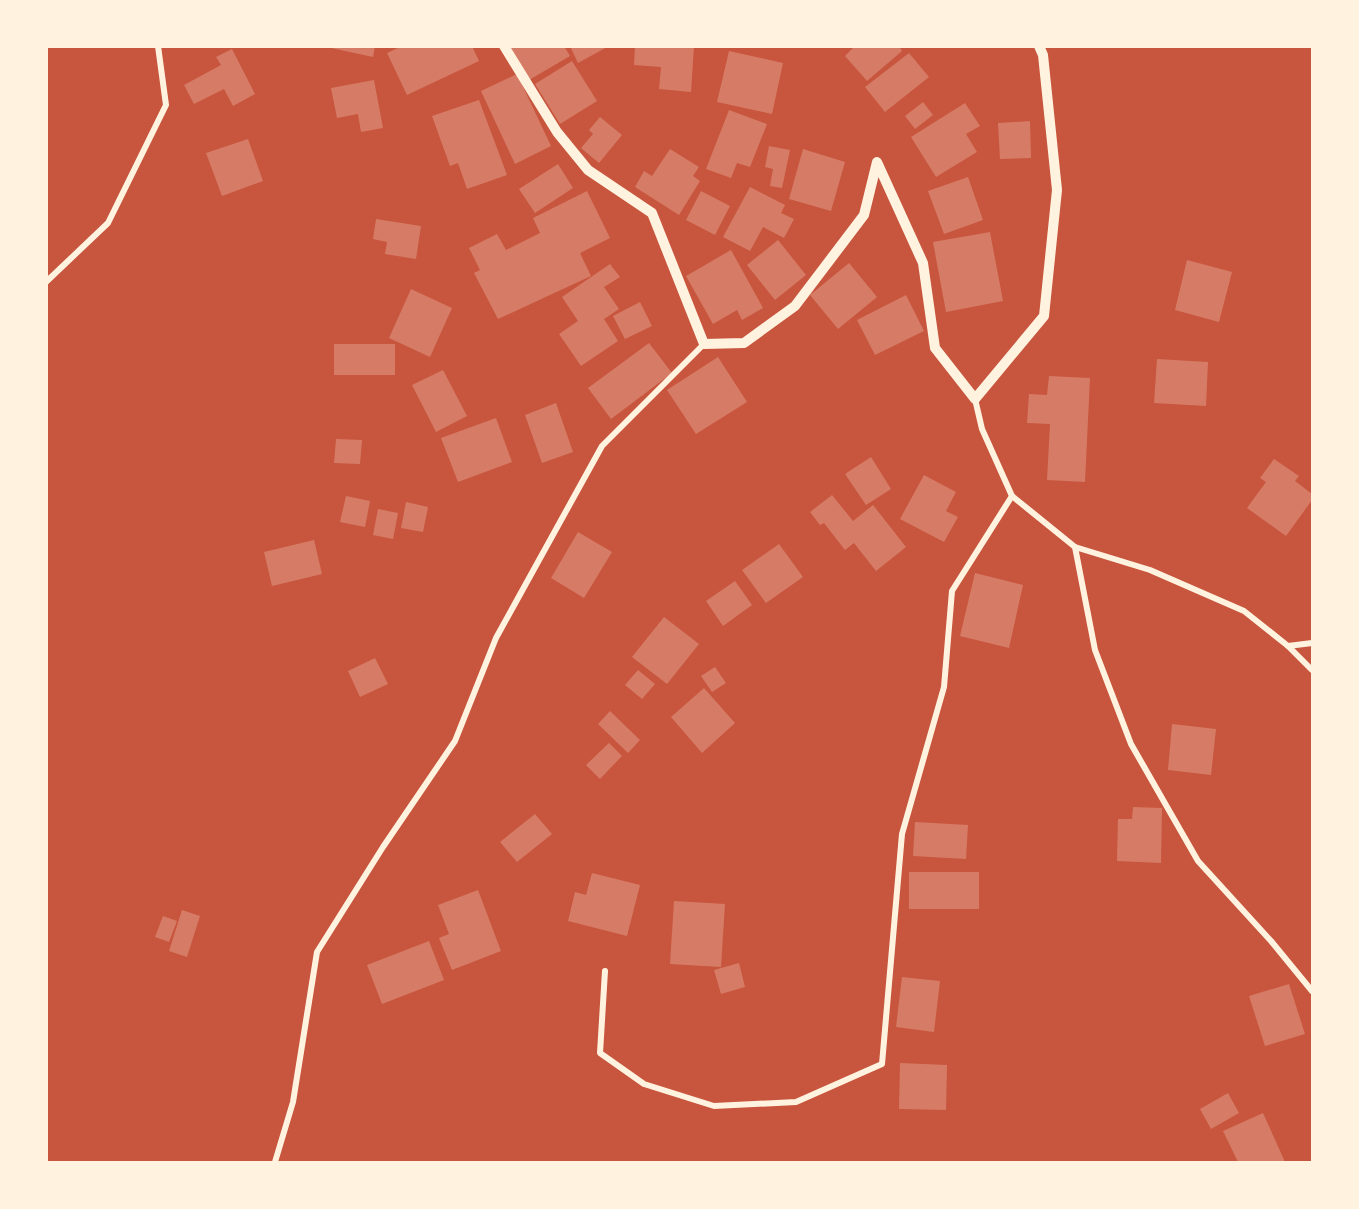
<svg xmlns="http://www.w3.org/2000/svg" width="1359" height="1209" viewBox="0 0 1359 1209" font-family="Cabin,sans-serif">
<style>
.building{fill:#d67c66}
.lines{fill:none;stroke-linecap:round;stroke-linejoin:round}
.minor{stroke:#fff3e0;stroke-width:6}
.tertiary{stroke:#fff3e0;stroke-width:10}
</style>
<rect width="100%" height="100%" fill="#c8553d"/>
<g class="building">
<polygon points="322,46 375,46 373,57"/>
<polygon points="402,46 472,46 479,61 407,95 387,53"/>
<polygon points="508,46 564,46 570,56 529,80"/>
<polygon points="570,46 609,46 578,63"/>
<polygon points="635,46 694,46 691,92 659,89 661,67 634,65"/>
<polygon points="855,46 899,46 902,51 867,81 845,56"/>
<polygon points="232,49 255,94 233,106 224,89 194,104 184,85 221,65 216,57"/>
<polygon points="729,51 783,63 772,114 717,102"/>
<polygon points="909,53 929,77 885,112 865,87"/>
<polygon points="572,61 597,101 560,124 535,84"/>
<polygon points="517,74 551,146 515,164 481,91"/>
<polygon points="374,80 383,128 361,132 358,114 337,118 331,88"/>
<polygon points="479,100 507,175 467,189 458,163 450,166 432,116"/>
<polygon points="923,102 933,115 915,129 905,116"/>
<polygon points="965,103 980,126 966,134 977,152 936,177 911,137"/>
<polygon points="729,110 767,124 750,167 737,163 731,178 706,169"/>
<polygon points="600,117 622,135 599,163 581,148 593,134 589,130"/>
<polygon points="1030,121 1031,158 1000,159 998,123"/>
<polygon points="248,139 263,181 222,196 206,153"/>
<polygon points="769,146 790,150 782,188 770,186 773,169 765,167"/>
<polygon points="670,149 699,167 693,176 700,181 679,215 635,187 644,171 652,176"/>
<polygon points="803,149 845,162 831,211 789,199"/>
<polygon points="558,164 573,188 535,213 519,189"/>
<polygon points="968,177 983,220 944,234 928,191"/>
<polygon points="750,187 785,205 781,213 794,219 784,238 763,227 750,251 723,237"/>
<polygon points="587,191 610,238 580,253 591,276 498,319 474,273 480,270 469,248 497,234 506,250 540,233 533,218"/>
<polygon points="701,191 730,206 715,235 686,220"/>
<polygon points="376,219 421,226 416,259 385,254 387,242 373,239"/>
<polygon points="990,232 1003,301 946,312 933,242"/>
<polygon points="778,240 806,275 775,300 747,265"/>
<polygon points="731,250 763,308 742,320 737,310 713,324 686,276"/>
<polygon points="1187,260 1232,272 1219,322 1175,310"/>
<polygon points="849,263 877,297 838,329 810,295"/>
<polygon points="610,264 620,277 604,287 619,309 604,319 618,341 581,366 559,334 578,321 562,297"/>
<polygon points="411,289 452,308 430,357 389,338"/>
<polygon points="906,295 924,331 875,355 857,320"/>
<polygon points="640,302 652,326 625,339 613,316"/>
<polygon points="649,343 672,373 611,419 588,388"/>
<rect x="334" y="344" width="61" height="31"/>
<polygon points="718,357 747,402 696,434 667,390"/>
<polygon points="1157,359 1208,362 1206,406 1154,403"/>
<polygon points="443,370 467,416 436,432 412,385"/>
<polygon points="1049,376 1090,378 1085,482 1047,480 1050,424 1027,423 1029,394 1047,395"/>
<polygon points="556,403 573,452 542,463 525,415"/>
<polygon points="496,418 512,462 458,482 441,438"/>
<polygon points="336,439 362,440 360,464 334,463"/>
<polygon points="871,457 891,489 866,505 845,474"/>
<polygon points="1274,459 1299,476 1295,481 1312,494 1312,500 1286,536 1247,508 1266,482 1260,478"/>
<polygon points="924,475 956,492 946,511 958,517 944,542 900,519"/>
<polygon points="832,495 853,521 873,505 906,547 876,571 854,543 845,550 824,523 820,525 810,512"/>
<polygon points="346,496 370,501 365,527 340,522"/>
<polygon points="406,502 428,507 423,532 401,528"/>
<polygon points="378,509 398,513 393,539 373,535"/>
<polygon points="578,532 612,552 584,598 551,578"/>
<polygon points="314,540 322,574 272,586 264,552"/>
<polygon points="779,544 803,577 766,603 742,570"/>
<polygon points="975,573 1023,585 1009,648 960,636"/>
<polygon points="735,581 752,605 723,626 706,601"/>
<polygon points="664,617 699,644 667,684 632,657"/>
<polygon points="375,658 388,684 360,697 348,671"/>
<polygon points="715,667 726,683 712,692 701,676"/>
<polygon points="638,670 655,684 642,699 625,685"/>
<polygon points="704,688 735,723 702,753 671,717"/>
<polygon points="610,711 640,740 628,753 598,724"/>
<polygon points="1172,724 1216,729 1211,775 1168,770"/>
<polygon points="609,743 622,756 600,779 586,765"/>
<polygon points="1133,807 1162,808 1161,863 1117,861 1118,819 1132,819"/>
<polygon points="535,814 552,834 517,862 500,842"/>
<polygon points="915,822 968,825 966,859 913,856"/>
<rect x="909" y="872" width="70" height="37"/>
<polygon points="592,873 640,885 627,936 568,921 575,892 586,895"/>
<polygon points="478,890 501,951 452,970 439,938 449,934 438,905"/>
<polygon points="674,901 725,904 721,967 670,964"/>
<polygon points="182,910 200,916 187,957 169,951"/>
<polygon points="163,916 177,921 169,942 155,937"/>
<polygon points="429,941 444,980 382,1004 367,965"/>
<polygon points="739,963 745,987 721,994 714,970"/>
<polygon points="902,977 940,981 934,1032 896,1027"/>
<polygon points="1289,984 1305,1034 1265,1046 1249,996"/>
<polygon points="900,1063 947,1065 946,1110 899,1109"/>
<polygon points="1228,1093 1239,1113 1211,1129 1200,1109"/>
<polygon points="1263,1113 1285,1162 1238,1162 1223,1131"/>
</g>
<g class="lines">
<g class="minor">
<polyline points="46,282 108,223 166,105 158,46"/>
<polyline points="975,399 982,429 1012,496 1075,547 1095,650 1131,744 1198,861 1271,941 1312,991"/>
<polyline points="1075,547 1150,570 1244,611 1288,646 1312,670"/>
<polyline points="1288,646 1312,643"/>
<polyline points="605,971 600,1053 644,1084 714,1106 796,1102 882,1064 902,834 944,687 952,591 1012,496"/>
<polyline points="275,1162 293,1102 317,952 383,847 455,741 496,638 602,446 704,344"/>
</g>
<polyline class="tertiary" points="504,46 557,132 588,170 652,213 704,344 744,343 795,306 864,215 877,162 923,263 935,348 975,399 1044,316 1057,190 1043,55 1039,46"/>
</g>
<rect width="1359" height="1209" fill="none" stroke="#fff3e0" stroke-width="96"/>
</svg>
